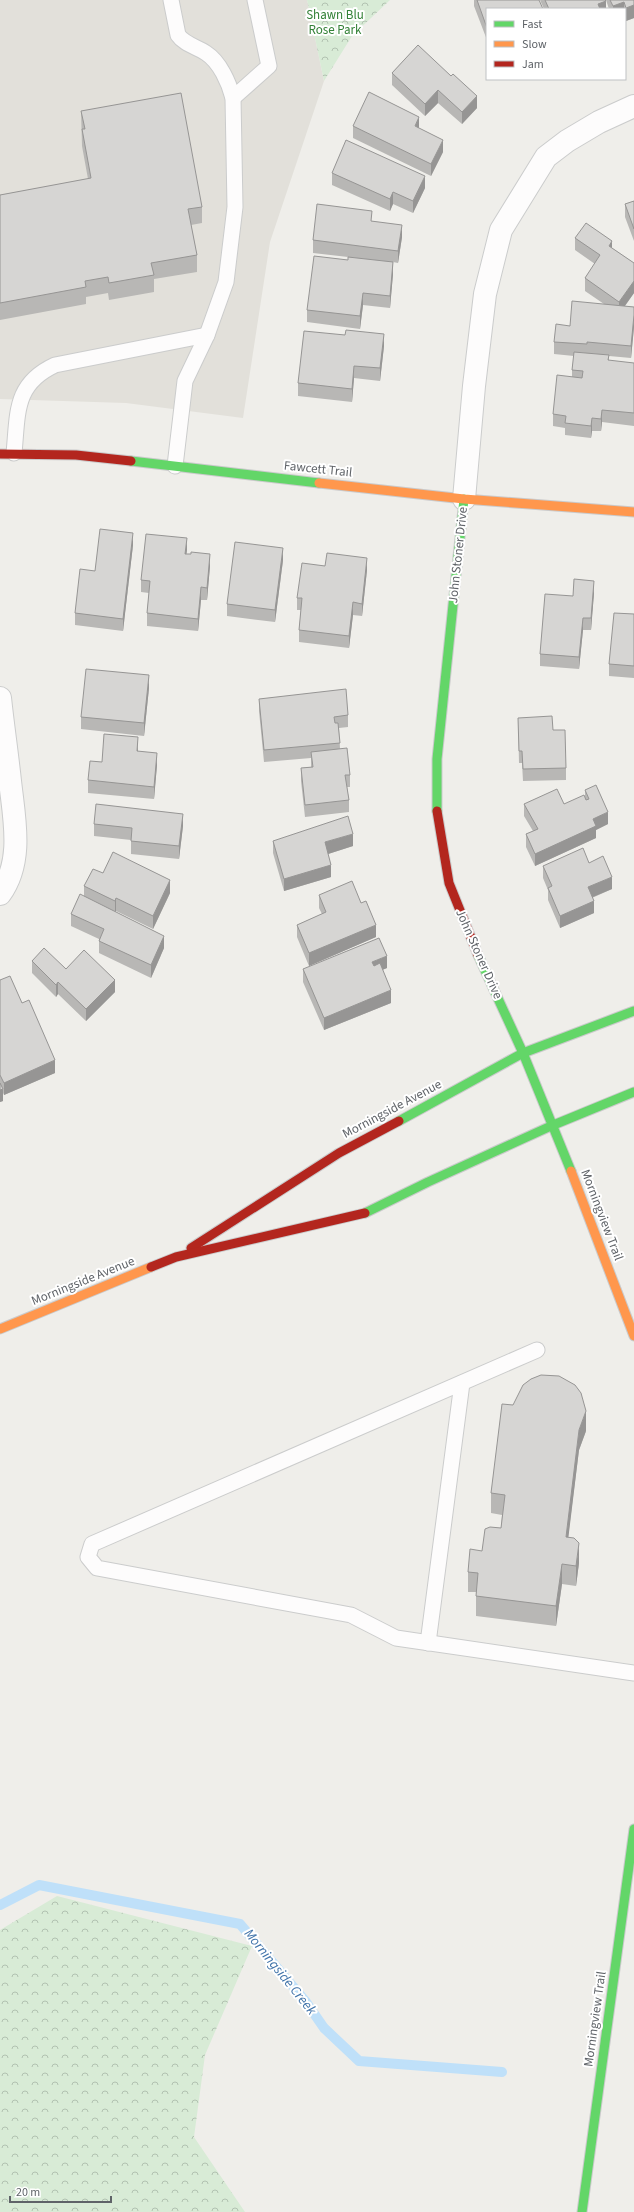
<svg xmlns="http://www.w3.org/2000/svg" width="634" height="2212" viewBox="0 0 634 2212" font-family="'Source Sans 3',sans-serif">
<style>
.education{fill:#e2e0da}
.forest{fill:url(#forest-crowns)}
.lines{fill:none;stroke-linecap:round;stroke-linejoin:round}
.stream{stroke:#bfe0f9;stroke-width:10}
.lane-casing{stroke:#cbcccc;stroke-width:17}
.street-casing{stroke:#cbcccc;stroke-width:24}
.fast-casing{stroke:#cacacb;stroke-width:11}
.slow-casing{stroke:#cacacb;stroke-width:11}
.jam-casing{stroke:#cacacb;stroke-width:11}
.lane{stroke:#fdfcfc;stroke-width:15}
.street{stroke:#fdfcfc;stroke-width:22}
.fast{stroke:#63d668;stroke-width:9}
.slow{stroke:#ff974d;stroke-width:9}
.jam{stroke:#b3261e;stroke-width:9}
.wall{fill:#b8b7b5}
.shaded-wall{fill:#969594}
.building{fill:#d6d5d3;stroke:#969594}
.labels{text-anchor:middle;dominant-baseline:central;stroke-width:4;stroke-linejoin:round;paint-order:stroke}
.park-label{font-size:13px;fill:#348238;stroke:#fff}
.street-label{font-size:13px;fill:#5f6368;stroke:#fff}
.water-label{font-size:14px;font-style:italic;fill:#4174aa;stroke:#fff}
</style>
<defs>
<pattern id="forest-crowns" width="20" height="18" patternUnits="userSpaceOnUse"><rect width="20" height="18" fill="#d8ebd6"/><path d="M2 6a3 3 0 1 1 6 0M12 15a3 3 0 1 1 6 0" fill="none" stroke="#b2c2b1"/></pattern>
</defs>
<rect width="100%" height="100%" fill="#efeeea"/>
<polygon class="education" points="0,0 307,0 324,81 270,242 243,418 126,403 0,399"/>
<g class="forest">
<polygon points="307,0 390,0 352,36 324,81"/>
<polygon points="57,1896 252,1946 205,2055 194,2137 245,2212 0,2212 0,1930"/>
</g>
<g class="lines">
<polyline class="stream" points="0,1905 39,1885 240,1924 306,2002 324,2028 359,2061 502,2072"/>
<g class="lane-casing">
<g id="lane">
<path d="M171,0L178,35C184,44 197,47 206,53C220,62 229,83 233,98L235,207L226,282L207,335L185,381L175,466"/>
<polyline points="233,98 269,66 255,0"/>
<path d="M14,453C18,413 14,384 55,365L207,335"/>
<polyline points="537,1350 92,1544 88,1557 97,1568 351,1615 396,1638 634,1673"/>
<polyline points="428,1643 462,1383"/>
</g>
</g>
<g class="street-casing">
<g id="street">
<polyline points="464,499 474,386 485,294 501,230 546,157 567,141 599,122 634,106"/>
<path d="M0,698C3,726 7,753 10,781C14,818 24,861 0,894"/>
</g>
</g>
<g class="fast-casing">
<g id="fast">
<polyline points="131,461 319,483"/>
<polyline points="437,811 437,759 464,499"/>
<polyline points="478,955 523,1053 571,1171"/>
<polyline points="399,1121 523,1053 634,1011"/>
<polyline points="365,1213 428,1182 551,1126 634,1092"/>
<polyline points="582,2212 634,1829"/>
</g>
</g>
<g class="slow-casing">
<g id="slow">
<polyline points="319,483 464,499 634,512"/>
<polyline points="571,1171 634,1336"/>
<polyline points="0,1329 151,1267"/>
</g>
</g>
<g class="jam-casing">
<g id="jam">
<polyline points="0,454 76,455 131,461"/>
<polyline points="437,811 449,883 478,955"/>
<polyline points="191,1248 339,1153 399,1121"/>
<polyline points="151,1267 176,1257 365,1213"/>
</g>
</g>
<use href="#lane" class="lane"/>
<use href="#street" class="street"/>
<use href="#fast" class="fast"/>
<use href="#slow" class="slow"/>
<use href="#jam" class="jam"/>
</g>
<g class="wall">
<polygon points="474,0 539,0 487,9 487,40 474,6"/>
<polygon points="540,0 605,0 606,9 544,9"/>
<polygon points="606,0 634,0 634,18 626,21 625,17 625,9 609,9"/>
<polygon points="418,45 477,108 462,124 438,103 425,116 392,85 392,73"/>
<polygon points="81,111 202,207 202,223 191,225 197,255 197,272 154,279 154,292 109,300 108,293 86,297 86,304 0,320 0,195 88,179 82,146"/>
<polygon points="353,126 443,152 431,176 353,138"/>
<polygon points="332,173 425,188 413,213 393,204 390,211 332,185"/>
<polygon points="634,201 634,241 625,217 625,204"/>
<polygon points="372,221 402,237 398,263 393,262 393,274 390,308 363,305 360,329 307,322 307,310 348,260 348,257 313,253 313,240"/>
<polygon points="575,238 612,248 634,263 634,293 625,306 634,307 634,327 631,358 609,356 609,361 634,363 634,426 602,422 601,431 592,431 591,438 565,435 565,428 553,426 553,414 572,377 572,370 574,356 554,354 554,342 570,326 604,304 585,291 585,278 595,264 575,250"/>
<polygon points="384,346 380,381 354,378 352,402 298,396 298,383"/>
<polygon points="133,545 123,631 75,625 75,613 95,571"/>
<polygon points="187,550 186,554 210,566 207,600 201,600 198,631 147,626 147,613 149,593 141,592 141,580"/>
<polygon points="283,560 275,622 227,616 227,604"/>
<polygon points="325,566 367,570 362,616 353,615 349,648 299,642 299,630 301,610 297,610 297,598"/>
<polygon points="594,593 591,630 583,630 579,669 540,666 540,654 573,596"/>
<polygon points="634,614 634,678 609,676 609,664"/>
<polygon points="149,688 144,736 81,729 81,717"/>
<polygon points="259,699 348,715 348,727 339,728 340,749 350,775 350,787 347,787 349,800 349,812 305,817 301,781 301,768 311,767 311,758 264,762 259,711"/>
<polygon points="518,718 566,768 566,780 523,781 522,763 519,763"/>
<polygon points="138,751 157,765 154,799 88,793 88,780 102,762"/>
<polygon points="585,790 608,824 596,830 596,838 535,866 526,847 526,834 533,831 524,816 524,804 564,804 585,797"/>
<polygon points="94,824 183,826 179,859 131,854 131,840 94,836"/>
<polygon points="273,841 353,846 328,854 331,877 284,891 273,853"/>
<polygon points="589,863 612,889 592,898 594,913 560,928 548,900 548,890 543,878 543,866"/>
<polygon points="103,873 170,893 153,929 116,911 115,912 164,948 151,978 99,953 99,939 71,926 71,914 84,897 84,886"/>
<polygon points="319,895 376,937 309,966 297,937 297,925 322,914 319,908"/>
<polygon points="32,961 66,969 115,992 86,1021 58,994 56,997 32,973"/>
<polygon points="387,968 382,970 391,1003 324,1030 303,982 303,969"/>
<polygon points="0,980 22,1003 55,1073 4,1095 3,1093 3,1101 0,1102"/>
<polygon points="586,1431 579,1450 568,1537 579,1563 576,1586 562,1584 556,1626 476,1616 476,1592 468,1592 468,1572 482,1551 501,1528 502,1515 491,1513 491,1493"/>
</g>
<g class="shaded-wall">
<polygon points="606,1 606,9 598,9 598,4"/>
<polygon points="624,2 624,9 613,9 613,6"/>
<polygon points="634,5 634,18 626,21 626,8"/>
<polygon points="438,90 438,103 425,116 425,104"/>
<polygon points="477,96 477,108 462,124 462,112"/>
<polygon points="419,117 419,129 415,126"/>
<polygon points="443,140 443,152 431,176 431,164"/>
<polygon points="425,176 425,188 413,213 413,201"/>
<polygon points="393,192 393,204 390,211 390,199"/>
<polygon points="402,225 402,237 398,263 398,251"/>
<polygon points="612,241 612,253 609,246"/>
<polygon points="393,262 393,274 390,308 390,296"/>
<polygon points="634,281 634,293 619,314 619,302"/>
<polygon points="363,293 363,305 360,329 360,316"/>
<polygon points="634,315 634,327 631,358 631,346"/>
<polygon points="384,334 384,346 380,381 380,368"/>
<polygon points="354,366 354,378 352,402 352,389"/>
<polygon points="602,410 602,422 601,431 601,419"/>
<polygon points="592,418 592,431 591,438 591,426"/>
<polygon points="133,533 133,545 123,631 123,619"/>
<polygon points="187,538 187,550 185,566 185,554"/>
<polygon points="283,548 283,560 275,622 275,610"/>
<polygon points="210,554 210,566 207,600 207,588"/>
<polygon points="367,558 367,570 362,616 362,604"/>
<polygon points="594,581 594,593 591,630 591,618"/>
<polygon points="201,587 201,600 198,631 198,619"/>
<polygon points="353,602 353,615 349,648 349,636"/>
<polygon points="583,618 583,630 579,669 579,657"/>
<polygon points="149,675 149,688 144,736 144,723"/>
<polygon points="138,737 138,750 137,763 137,751"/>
<polygon points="157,753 157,765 154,799 154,787"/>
<polygon points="608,812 608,824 596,830 596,838 535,866 535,854 593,819"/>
<polygon points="183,814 183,826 179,859 179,846"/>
<polygon points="353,834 353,846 325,855 325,842"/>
<polygon points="331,865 331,877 284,891 284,879"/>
<polygon points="612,877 612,889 588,899 588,887"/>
<polygon points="170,880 170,893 153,929 153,916"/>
<polygon points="116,898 116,911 115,913 115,901"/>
<polygon points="594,901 594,913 560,928 560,916"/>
<polygon points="376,925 376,937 309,966 309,953"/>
<polygon points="164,936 164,948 151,978 151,965"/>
<polygon points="387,956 387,968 372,974 372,962"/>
<polygon points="115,980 115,992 86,1021 86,1009"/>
<polygon points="58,982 58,994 56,997 56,985"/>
<polygon points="391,990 391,1003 324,1030 324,1018"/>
<polygon points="55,1060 55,1073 4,1095 4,1083"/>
<polygon points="3,1089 3,1101 0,1102 0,1090"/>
<polygon points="586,1411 586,1431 579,1450 566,1557 566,1537 579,1430"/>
<polygon points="579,1543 579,1563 576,1586 576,1566"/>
<polygon points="562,1564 562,1584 556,1626 556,1606"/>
</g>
<g class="building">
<polygon points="477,0 539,0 543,9 487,9 487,28"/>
<polygon points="545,0 605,0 606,1 598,4 600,9 549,9"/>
<polygon points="610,0 634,0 634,5 626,8 624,2 613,6"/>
<polygon points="418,45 451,76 453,74 477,96 462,112 438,90 425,104 392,73"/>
<polygon points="369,92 419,117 415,126 443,140 431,164 353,126"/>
<polygon points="181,93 202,207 188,209 197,255 151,263 154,275 109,283 108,277 85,281 86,287 0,303 0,195 91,178 82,129 85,129 81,111"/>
<polygon points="346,140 425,176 413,201 393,192 390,199 332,173"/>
<polygon points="634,201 634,229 625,204"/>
<polygon points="317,204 372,211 371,221 402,225 398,251 313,240"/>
<polygon points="586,223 612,241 609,246 634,263 634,281 619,302 585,278 600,255 575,238"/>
<polygon points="314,256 348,260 348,257 393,262 390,296 363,293 360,316 307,310"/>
<polygon points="572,301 634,307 634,315 631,346 587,342 587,344 554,342 556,324 570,326"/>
<polygon points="346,330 384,334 380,368 354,366 352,389 298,383 304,331 345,335"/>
<polygon points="574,352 609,355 608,360 634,363 634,413 602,410 601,419 592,418 591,426 565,423 566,416 553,414 557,375 582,378 583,371 572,370"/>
<polygon points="100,529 133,533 123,619 75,613 80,569 95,571"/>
<polygon points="146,534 187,538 185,554 191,554 191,552 210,554 207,588 201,587 198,619 147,613 150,581 141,580"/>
<polygon points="235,542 283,548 275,610 227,604"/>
<polygon points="327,553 367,558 362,604 353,602 349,636 299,630 302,598 297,598 302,563 325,566"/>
<polygon points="574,579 594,581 591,618 583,618 579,657 540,654 545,594 573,596"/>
<polygon points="614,613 634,614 634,666 609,664"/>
<polygon points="86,669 149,675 144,723 81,717"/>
<polygon points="346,689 348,715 334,717 335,723 338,723 340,743 264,750 259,699"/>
<polygon points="552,716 553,730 565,730 566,768 523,769 522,751 519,751 518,718"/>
<polygon points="104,734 138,737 137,751 157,753 154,787 88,780 90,761 102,762"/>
<polygon points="347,748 350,775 345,775 349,800 305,805 301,768 313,767 311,752"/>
<polygon points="596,785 608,812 593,819 596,826 535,854 526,834 538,829 524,804 557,789 564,804 584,795 586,800 589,799 585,790"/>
<polygon points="96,804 183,814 179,846 131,841 132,828 94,824"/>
<polygon points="348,816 353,834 325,842 331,865 284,879 273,841"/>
<polygon points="583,848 589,863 603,856 612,877 588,887 594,901 560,916 548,888 552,886 543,866"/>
<polygon points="113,852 170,880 153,916 116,898 115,901 84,886 93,869 103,873"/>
<polygon points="352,881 361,903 366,901 376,925 309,953 297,925 326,912 319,895"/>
<polygon points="80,894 164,936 151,965 99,941 104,929 71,914"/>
<polygon points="379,938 387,956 372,962 374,966 380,963 391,990 324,1018 303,969"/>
<polygon points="44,948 66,969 84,950 115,980 86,1009 58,982 56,985 32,961"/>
<polygon points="10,976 22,1003 29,1000 55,1060 4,1083 0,1075 0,980"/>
<polygon points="0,1083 3,1089 0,1090"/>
<polygon points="541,1375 559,1376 575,1385 581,1393 586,1411 579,1430 566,1537 574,1538 579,1543 576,1566 562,1564 556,1606 476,1596 478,1573 468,1572 470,1549 482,1551 485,1529 490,1527 501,1528 505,1495 491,1493 502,1404 513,1405 523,1385 531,1379"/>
</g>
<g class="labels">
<g class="park-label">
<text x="335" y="15">Shawn Blu<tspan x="335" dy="15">Rose Park</tspan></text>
</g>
<g class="street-label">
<text transform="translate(318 469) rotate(6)">Fawcett Trail</text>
<text transform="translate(458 555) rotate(-84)">John Stoner Drive</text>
<text transform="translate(479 954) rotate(66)">John Stoner Drive</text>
<text transform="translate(392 1109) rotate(-28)">Morningside Avenue</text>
<text transform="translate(602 1215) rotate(69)">Morningview Trail</text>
<text transform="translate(83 1281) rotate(-22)">Morningside Avenue</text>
<text transform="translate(595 2019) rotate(-82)">Morningview Trail</text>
</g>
<g class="water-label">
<text transform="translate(280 1972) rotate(51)">Morningside Creek</text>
</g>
</g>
<rect x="486" y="8" width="140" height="72" fill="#ffffff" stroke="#bfc1c3"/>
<rect x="494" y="21" width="20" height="6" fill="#63d668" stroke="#bfc1c3"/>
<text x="522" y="28" font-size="12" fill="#5f6368">Fast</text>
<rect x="494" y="41" width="20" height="6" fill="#ff974d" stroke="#bfc1c3"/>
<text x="522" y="48" font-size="12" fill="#5f6368">Slow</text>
<rect x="494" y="61" width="20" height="6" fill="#b3261e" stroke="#bfc1c3"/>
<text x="522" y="68" font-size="12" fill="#5f6368">Jam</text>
<path d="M10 2196v6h101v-6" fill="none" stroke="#5f6368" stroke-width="2"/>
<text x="16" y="2196" font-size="12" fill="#5f6368" stroke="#ffffff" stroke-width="3" paint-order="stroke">20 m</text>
</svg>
